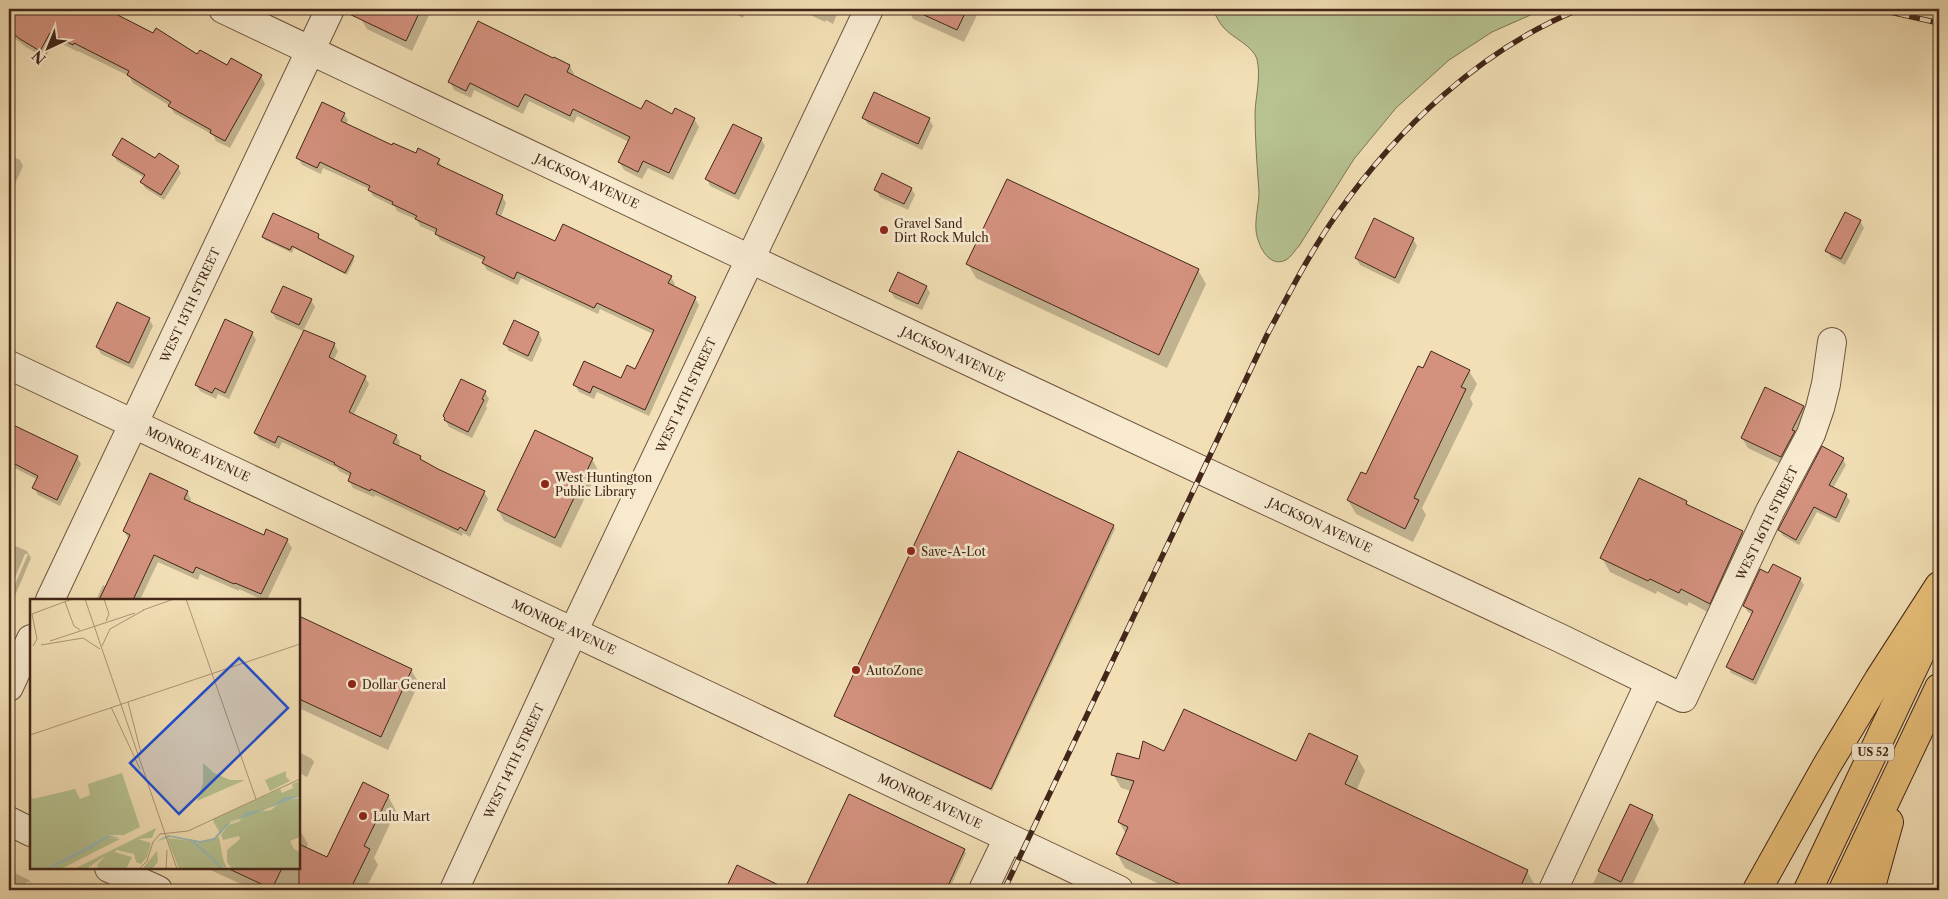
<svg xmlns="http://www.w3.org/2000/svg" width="1948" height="899" viewBox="0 0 1948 899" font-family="'Libre Caslon Text',serif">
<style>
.green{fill:#b7c291;stroke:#7c7454}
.shadow{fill:#0003}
.building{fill:#d3917e;stroke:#422618}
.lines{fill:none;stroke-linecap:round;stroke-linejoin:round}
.minor-casing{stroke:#6e543f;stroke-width:30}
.highway-casing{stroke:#422618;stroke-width:30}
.minor{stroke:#f7eacf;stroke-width:28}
.highway{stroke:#e9c07a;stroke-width:28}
.rail-casing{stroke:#422618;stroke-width:5.5}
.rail{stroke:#f7eacf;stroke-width:4;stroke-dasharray:11;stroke-linecap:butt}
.poi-dot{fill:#8f2418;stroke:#f7eacf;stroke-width:2}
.labels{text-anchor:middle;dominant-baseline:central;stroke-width:5;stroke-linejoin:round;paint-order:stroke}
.shield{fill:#f7eacf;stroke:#78614f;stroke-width:1}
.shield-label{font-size:11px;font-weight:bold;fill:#422618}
.street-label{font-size:12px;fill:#422618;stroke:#f7eacf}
.poi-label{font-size:12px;fill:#422618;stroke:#f7eacf;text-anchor:start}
.inset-river{fill:none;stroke:#9cbcb3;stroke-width:2.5}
.inset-road{fill:none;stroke:#ac9576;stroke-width:1}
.view{fill:#1d4ed8;fill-opacity:0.15;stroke:#1d4ed8;stroke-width:2.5}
.inset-edge{fill:none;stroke:#422618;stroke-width:2.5}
</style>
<rect width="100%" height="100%" fill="#f2dfb5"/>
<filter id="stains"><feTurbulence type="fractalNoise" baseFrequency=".004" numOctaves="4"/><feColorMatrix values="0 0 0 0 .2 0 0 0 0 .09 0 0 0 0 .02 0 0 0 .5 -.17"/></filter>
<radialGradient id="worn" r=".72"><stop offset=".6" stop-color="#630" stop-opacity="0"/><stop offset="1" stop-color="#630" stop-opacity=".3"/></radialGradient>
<path class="green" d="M1212,9H1544L1492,32L1449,60L1396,108L1354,159L1299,246C1295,250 1291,257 1286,260C1268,269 1257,243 1256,230C1255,217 1259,204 1259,192C1257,165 1255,139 1255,112C1256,94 1261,77 1257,59C1253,46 1233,38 1224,28C1219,23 1216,15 1212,9Z"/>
<g class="shadow">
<polygon points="9,9 104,9 197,56 261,76 265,84 230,148 216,141 213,135 174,113 170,106 133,83 129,76 78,51 78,52 55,40 45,58 26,47 9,34"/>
<polygon points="366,9 432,9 412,51 367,29 361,19"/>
<polygon points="727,9 747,9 743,18"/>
<polygon points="798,9 839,9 833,24 826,20 825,22"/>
<polygon points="908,9 980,9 964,42 913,19"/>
<polygon points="570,66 574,74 573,76 642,110 694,119 699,127 673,180 648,168 642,179 624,170 619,162 629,142 577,116 574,123 529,101 523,114 474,90 471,98 454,90 450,82"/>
<polygon points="344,114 348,120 346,125 393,147 439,160 442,168 502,196 506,203 501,217 556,243 671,277 675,284 673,287 695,298 699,305 649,416 597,392 594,399 579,392 575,385 622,379 636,370 653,334 600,309 598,314 521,278 518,285 487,270 483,263 485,261 440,240 436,233 420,226 417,220 397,211 395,207 373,196 369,189 323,168 321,174 302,165 298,158"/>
<polygon points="864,118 929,119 933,126 922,150 868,124"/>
<polygon points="761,139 765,146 739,200 710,186 707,179"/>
<polygon points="9,155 20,160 23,166 10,195"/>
<polygon points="113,155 156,160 178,167 181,173 164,200 145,188 142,182 145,178 117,161"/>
<polygon points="911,188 915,195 908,210 880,197 876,190"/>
<polygon points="1375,220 1413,239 1417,246 1399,284 1360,265 1356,258"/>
<polygon points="1860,221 1864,228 1845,265 1831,257 1827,251"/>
<polygon points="319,235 319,240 353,257 354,260 347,275 294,248 292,253 265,240 263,237"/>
<polygon points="968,264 1198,270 1206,284 1167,368 976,278"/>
<polygon points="926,286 930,293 922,310 894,298 891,291"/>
<polygon points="311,300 315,307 303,331 334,344 338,351 333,361 365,377 369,384 353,416 396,436 400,442 398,447 420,457 423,462 484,492 488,499 470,537 463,533 462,536 375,495 374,497 353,488 349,481 351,477 339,471 337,468 282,442 279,449 259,439 255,433 305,332 276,319 272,312"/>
<polygon points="149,319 153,326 133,369 101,354 97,347"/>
<polygon points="252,333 256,340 229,399 218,394 216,399 200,391 196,385"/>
<polygon points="539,333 542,340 532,362 509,351 505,344"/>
<polygon points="1469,371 1477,384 1470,398 1473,404 1422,508 1426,515 1413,542 1356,514 1348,500 1366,476"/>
<polygon points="462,380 485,392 489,399 486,406 487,408 472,438 449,427 445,420"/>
<polygon points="1803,407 1809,418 1787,467 1748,448 1742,438"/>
<polygon points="9,425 77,457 81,464 60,506 38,495 34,488 38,480 9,465"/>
<polygon points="536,432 592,459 598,470 561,548 504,521 498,510"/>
<polygon points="959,453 1114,526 1115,529 992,791 838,718 836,715"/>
<polygon points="1843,459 1846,465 1833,488 1846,495 1850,501 1839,523 1817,512 1799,545 1783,536 1780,530"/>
<polygon points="187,492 191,499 190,503 264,537 287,540 292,548 267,600 263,600 239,589 239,591 200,574 198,580 158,562 140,600 96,600 103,585 107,587 129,540 124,531"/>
<polygon points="1686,502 1688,506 1742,532 1750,546 1717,617 1689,602 1687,606 1657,591 1656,594 1610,572 1602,558"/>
<polygon points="9,543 27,551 31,558 9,610 9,598 28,554 25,554 9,592"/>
<polygon points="1768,575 1800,579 1804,585 1756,685 1731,673 1728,667 1753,615 1748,612 1744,606"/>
<polygon points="299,618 411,670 419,683 388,750 299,708"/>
<polygon points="299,752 312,759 314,762 307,777 299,773"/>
<polygon points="1164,752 1297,763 1357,757 1365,771 1356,791 1527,871 1535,885 1532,890 1172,890 1125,868 1117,854 1126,834 1119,822 1131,791 1121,788 1113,774 1140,760"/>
<polygon points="388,796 396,811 374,858 378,865 365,890 254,890 206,868 299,868 299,829 308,844 306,849 328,859"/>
<polygon points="850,796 964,850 966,853 949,890 805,890"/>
<polygon points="1630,806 1652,816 1659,829 1630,890 1590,890"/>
<polygon points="737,867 786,890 726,890"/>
<polygon points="9,870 29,880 33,886 31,890 26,890 30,882 27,882 23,890 9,890"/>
</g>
<g class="building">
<polygon points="9,9 106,9 153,33 156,28 197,54 200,50 227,65 231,58 262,75 225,141 210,133 211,130 168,106 171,102 127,75 129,71 74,43 73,45 50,33 40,51 20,39 9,30"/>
<polygon points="345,9 421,9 406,41 345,12"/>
<polygon points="911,9 967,9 957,30"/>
<polygon points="478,21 553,58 554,57 570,65 567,72 641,109 646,100 672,114 675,108 695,118 669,173 643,161 638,172 618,162 630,137 573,109 570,116 525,94 518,107 470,83 466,91 448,82"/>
<polygon points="874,92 930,118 918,144 862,118"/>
<polygon points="322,102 345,113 341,121 392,145 393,143 416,153 418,148 440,159 437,164 503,195 496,214 555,241 563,224 672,276 668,283 696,297 645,410 593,386 590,393 573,385 584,361 621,378 627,365 635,369 654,330 597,303 594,308 517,272 514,279 482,263 485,257 435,234 437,229 415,219 417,216 392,204 393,202 368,190 370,186 320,162 317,168 296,158"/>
<polygon points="733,124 762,138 735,194 705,179"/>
<polygon points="122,138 155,158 159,153 179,166 161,195 140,182 145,175 112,155"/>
<polygon points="882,173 912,188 904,204 874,190"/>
<polygon points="1007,179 1199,269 1159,355 966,264"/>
<polygon points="1845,212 1861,220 1841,259 1825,251"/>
<polygon points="273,213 319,234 318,238 354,256 345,273 292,246 290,250 262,237"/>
<polygon points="1374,218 1414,238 1395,278 1355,258"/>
<polygon points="898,272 927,286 918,304 889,291"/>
<polygon points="283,286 312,299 299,325 271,312"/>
<polygon points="117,302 150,318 129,363 96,347"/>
<polygon points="225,319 253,332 225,393 215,388 212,393 195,385"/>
<polygon points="514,320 539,332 528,356 503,344"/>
<polygon points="304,330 335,343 329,357 366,376 349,412 397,435 393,443 421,456 420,459 438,469 485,491 466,531 460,527 458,530 371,489 370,491 348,481 351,473 334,464 335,463 278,436 275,443 254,433"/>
<polygon points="1431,351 1470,370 1461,387 1466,389 1414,498 1419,500 1405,529 1347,500 1361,472 1366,474 1418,366 1423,368"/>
<polygon points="461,379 486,391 482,399 484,400 468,432 444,420 445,418 443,416"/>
<polygon points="1765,387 1804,406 1792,430 1795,431 1781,457 1741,438"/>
<polygon points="9,423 78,456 57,500 32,488 38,476 9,461"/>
<polygon points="535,430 593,458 555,538 497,510"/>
<polygon points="1822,446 1844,458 1829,485 1847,494 1836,518 1814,507 1796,540 1778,530"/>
<polygon points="958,451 1114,525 991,789 834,716"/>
<polygon points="150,473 188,491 184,499 264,535 266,529 288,539 261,594 235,583 234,584 196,567 193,573 154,555 133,600 99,600 130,535 123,531"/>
<polygon points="1639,478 1687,501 1686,504 1743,531 1710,604 1681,589 1679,593 1650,579 1648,581 1600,558"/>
<polygon points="1773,564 1801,578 1753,680 1726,667 1753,611 1743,606 1760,569 1768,573"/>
<polygon points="299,616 412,669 381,737 299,699"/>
<polygon points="1184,709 1296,761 1309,733 1358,756 1345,784 1528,870 1519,890 1192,890 1116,854 1128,827 1118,822 1134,781 1111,775 1117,753 1139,759 1143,741 1164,751"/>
<polygon points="363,782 389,795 364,846 370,849 350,890 299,890 299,844 327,857"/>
<polygon points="849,794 965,849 946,890 804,890"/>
<polygon points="1630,804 1653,815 1621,882 1598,871"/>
<polygon points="737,865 789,890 725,890"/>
<polygon points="227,868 282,868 272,889"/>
</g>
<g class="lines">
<g class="minor-casing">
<g id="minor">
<polyline points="223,9 731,250 1562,639 1683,698 1770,511 1811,434 1820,408 1826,384 1832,342"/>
<polyline points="9,365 1119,890"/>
<polyline points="50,600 330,9"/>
<polyline points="9,687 31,639"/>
<polyline points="9,821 31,832"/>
<polyline points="109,868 158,890"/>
<polyline points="454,890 573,632 869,9"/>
<polyline points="983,890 1008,838"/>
<polyline points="1553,890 1650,682"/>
</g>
</g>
<g class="highway-casing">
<g id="highway">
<polyline points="1757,890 1827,765 1879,679 1939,586"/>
<polyline points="1808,890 1939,614"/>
<polyline points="1843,890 1939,688"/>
<polyline points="1870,890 1889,822"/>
</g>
</g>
<use href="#minor" class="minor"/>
<use href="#highway" class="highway"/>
<g class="rail-casing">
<g id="rail">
<polyline points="1877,9 1939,23"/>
<path d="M1004,890L1267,335C1289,294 1310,252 1337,214C1398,128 1481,49 1580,9"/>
</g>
</g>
<use href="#rail" class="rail"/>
</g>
<g class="poi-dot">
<circle cx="884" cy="230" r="5"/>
<circle cx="545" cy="484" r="5"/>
<circle cx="911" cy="551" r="5"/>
<circle cx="856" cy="670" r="5"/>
<circle cx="352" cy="684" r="5"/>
<circle cx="363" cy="816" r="5"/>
</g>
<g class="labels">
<rect class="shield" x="1852" y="743.5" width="42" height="17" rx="4"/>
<g class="shield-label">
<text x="1873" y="752">US 52</text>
</g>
<g class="street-label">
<text transform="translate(587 181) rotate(25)">JACKSON AVENUE</text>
<text transform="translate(190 305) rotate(-65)">WEST 13TH STREET</text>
<text transform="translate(953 354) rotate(25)">JACKSON AVENUE</text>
<text transform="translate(686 395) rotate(-65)">WEST 14TH STREET</text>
<text transform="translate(198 454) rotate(25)">MONROE AVENUE</text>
<text transform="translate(1767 523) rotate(-64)">WEST 16TH STREET</text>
<text transform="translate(1320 525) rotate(25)">JACKSON AVENUE</text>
<text transform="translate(564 627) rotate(25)">MONROE AVENUE</text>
<text transform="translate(514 761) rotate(-65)">WEST 14TH STREET</text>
<text transform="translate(930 801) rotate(25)">MONROE AVENUE</text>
</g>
<g class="poi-label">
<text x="894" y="223">Gravel Sand<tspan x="894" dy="14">Dirt Rock Mulch</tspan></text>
<text x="555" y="477">West Huntington<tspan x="555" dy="14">Public Library</tspan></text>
<text x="921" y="551">Save-A-Lot</text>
<text x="866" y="670">AutoZone</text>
<text x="362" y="684">Dollar General</text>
<text x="373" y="816">Lulu Mart</text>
</g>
</g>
<g transform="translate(30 599)">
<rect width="270" height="270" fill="#f2dfb5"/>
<path d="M173,164L184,174L200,181H215L167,202L173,184ZM256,172V178L260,182L240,192L235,181ZM92,174L110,228L94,236H78L14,270H0V195L3,200L45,190L50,200L60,196L58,185ZM270,182V198L254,200L233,212L201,222L190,234L184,224L183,220L250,190L252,194L263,189L262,185ZM270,199V238L260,242L264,250L270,253V270H202L197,263V251L210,240L209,237L193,241L191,236L198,226L208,223L218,215L241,211L252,202ZM126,229L122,239L108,240L121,244L117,258L111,265L106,263L104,255L87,251L84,253L102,258L96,270L68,269L67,266L75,257L56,270H44ZM79,238L90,240L31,270H20ZM189,238L193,260L197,270L184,262L167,244ZM137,239L162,242L192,270H149ZM127,252L128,263L122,270H112Z" fill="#b7c291"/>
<path d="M270,197L200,224L185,241L170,244L140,238L127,242L138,236L170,242L184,239L196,225L209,220L216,213L237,210L255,198ZM78,236L90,239L79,238L59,251L20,270H14Z" fill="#9cbcb3"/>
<path class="inset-river" d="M163,242L193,270"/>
<path class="inset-road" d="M55,0L147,270M74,0L79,15L76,22M156,0L226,200M35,3L44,27L50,31M113,11L144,0M20,42L105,14M11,46L53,39L70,50M3,47L7,40L2,15L42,0M72,47L80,30L114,11M98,103L111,154M81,108L110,170M0,136L270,45M109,270L117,262L123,243L130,235L158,232L270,180M136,270L137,251"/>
<path class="view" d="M209,59L258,109L149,215L100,164Z"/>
<rect width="270" height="270" class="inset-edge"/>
</g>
<rect width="1948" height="899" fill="none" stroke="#f2dfb5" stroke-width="30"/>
<rect x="10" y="10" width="1928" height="879" fill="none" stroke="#422618" stroke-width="2.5"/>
<rect x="15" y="15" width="1918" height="869" fill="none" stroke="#422618"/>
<g transform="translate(48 48) rotate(224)" stroke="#f7eacf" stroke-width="4" paint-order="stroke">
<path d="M0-4L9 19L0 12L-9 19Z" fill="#422618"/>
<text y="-8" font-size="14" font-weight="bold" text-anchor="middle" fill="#422618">N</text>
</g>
<rect width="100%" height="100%" filter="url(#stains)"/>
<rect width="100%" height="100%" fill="url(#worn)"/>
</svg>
